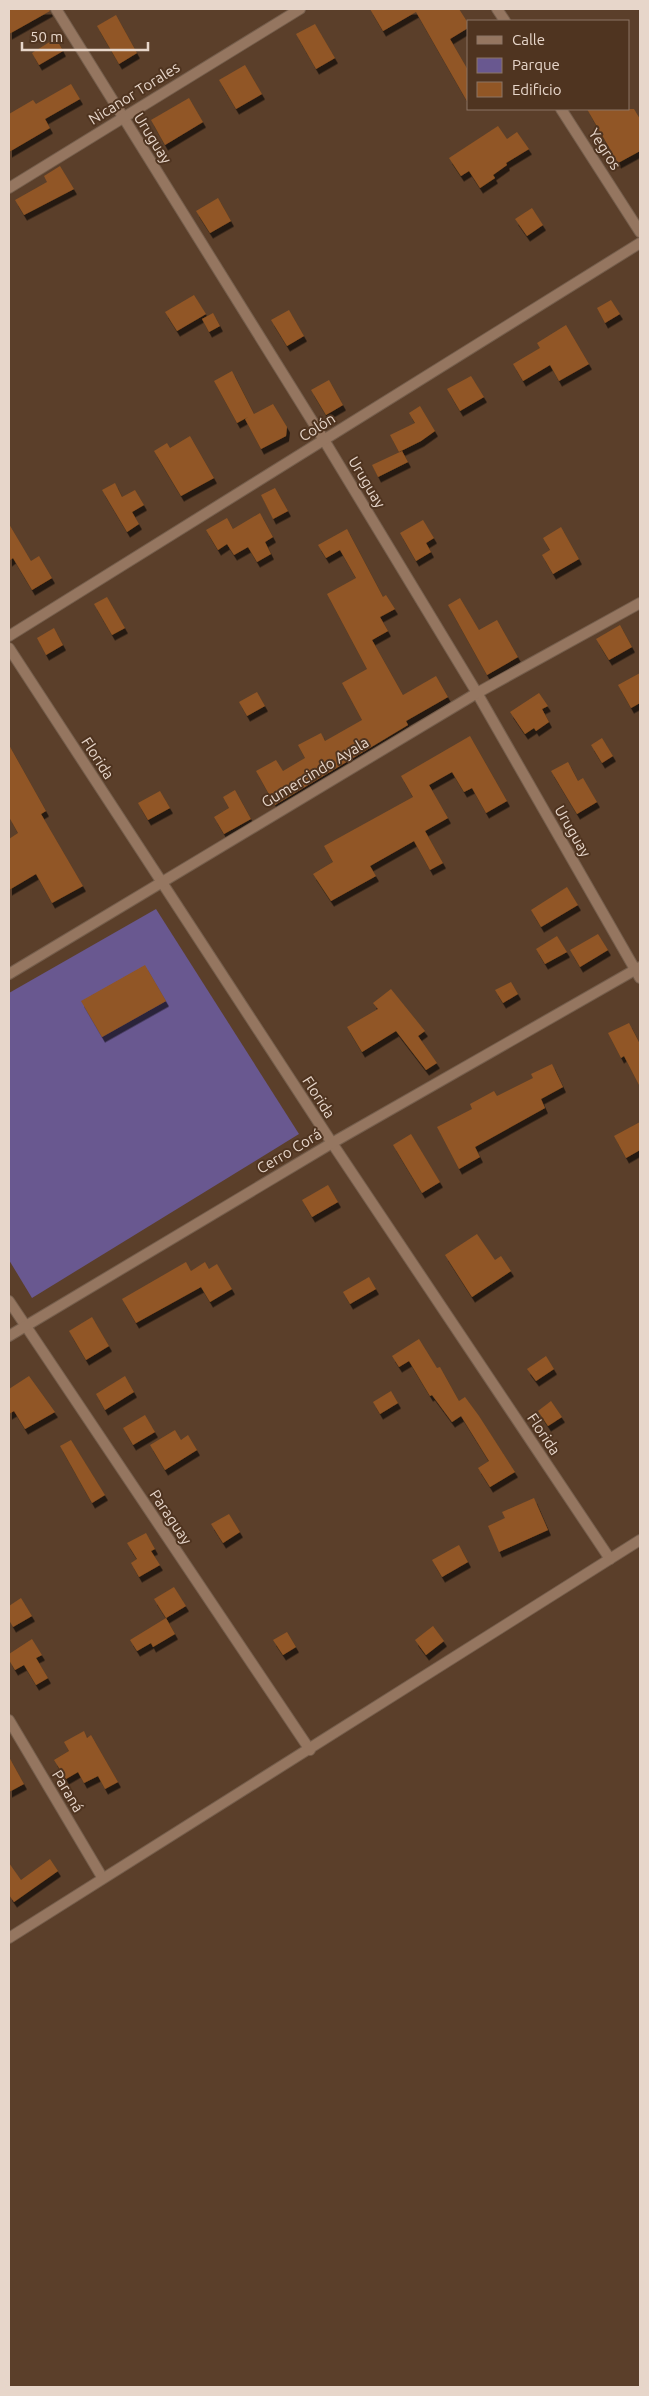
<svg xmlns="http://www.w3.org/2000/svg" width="649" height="2396" viewBox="0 0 649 2396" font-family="Ubuntu,sans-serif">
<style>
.green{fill:#695890}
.building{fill:#915625;filter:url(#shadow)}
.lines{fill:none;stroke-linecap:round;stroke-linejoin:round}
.minor-casing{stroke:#755e4c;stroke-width:12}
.tertiary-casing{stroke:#755e4c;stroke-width:12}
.minor{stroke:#957660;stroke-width:10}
.tertiary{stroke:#957660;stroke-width:10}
.labels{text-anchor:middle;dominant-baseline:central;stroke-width:4;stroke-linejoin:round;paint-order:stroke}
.street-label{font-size:15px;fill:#e7d6ca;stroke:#4f3420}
</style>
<defs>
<filter id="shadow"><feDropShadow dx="3" dy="5.5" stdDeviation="0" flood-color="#0009"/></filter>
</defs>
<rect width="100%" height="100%" fill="#5b3f2a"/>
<polygon class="green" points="156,909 299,1134 32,1298 9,1260 9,993"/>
<g class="building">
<polygon points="9,9 49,9 50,11 9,34"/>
<polygon points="370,9 459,9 468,23 468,28 450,39 468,70 468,103 416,12 383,31"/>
<polygon points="116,15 137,53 119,64 97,26"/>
<polygon points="315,24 335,58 316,69 296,34"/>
<polygon points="56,38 63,51 39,65 32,53"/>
<polygon points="245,65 262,94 236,109 219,80"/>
<polygon points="71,84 80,99 45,119 50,128 9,152 9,114 33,100 36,104"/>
<polygon points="189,98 203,122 165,145 151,120"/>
<polygon points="587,109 634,109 640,119 640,151 618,163"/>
<polygon points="498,126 507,139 517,132 529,149 506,163 507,165 493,175 495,178 480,188 469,171 461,176 449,158"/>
<polygon points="60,166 74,189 24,215 15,200 47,182 44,176"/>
<polygon points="218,198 231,221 210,233 196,211"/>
<polygon points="532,208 543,225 527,236 515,219"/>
<polygon points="194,295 206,314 177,331 165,312"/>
<polygon points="611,300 620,314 605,323 597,308"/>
<polygon points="289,310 304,336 287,346 271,320"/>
<polygon points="213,313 220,326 209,332 202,319"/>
<polygon points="566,325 589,364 559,381 550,365 523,381 513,364 540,348 537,343"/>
<polygon points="232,371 254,414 273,404 287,427 286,436 261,449 245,419 248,417 237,423 214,381"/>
<polygon points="471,376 484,397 460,411 447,389"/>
<polygon points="329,380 343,405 326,415 311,390"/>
<polygon points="420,406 435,431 421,441 399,452 390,435 415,423 409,413"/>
<polygon points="190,436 214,478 181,496 154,451 167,443 170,448"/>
<polygon points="402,451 408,462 378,477 372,465"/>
<polygon points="115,483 122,497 135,490 144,505 132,512 139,524 127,532 102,490"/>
<polygon points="275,488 288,511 273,519 261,495"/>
<polygon points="260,513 273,537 265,542 271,554 257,562 248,547 234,555 227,544 218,550 206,530 227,518 233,529"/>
<polygon points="423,520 434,538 426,543 431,552 416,561 400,533"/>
<polygon points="9,524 31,561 39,556 52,578 32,590 13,558 9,561"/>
<polygon points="561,527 579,559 553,574 542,555 550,550 543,538"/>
<polygon points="347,529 383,597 386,595 395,609 380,617 388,631 372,640 403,695 436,676 448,697 406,721 408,725 275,805 256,771 276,760 283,771 305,758 298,745 321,733 325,741 362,720 342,683 367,669 327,594 356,578 340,550 326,558 318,545"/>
<polygon points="107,597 125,628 112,635 94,604"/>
<polygon points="460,598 479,630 497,620 518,657 487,675 448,605"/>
<polygon points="620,625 632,647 609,660 596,639"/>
<polygon points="54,628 63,645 46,655 37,638"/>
<polygon points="640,673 640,703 631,708 618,685"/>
<polygon points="257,692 265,706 247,716 239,702"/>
<polygon points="539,693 548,706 542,709 549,722 536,731 534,728 525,734 510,712"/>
<polygon points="470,736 507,801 486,813 472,788 464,792 452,772 429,785 448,818 425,831 443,863 430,870 414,841 370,866 376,876 331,901 313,874 333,862 324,846 413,797 401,776"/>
<polygon points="602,738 613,756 602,763 591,745"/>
<polygon points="9,745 46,811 41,814 83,886 52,903 36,874 9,890 9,839 18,833 9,817"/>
<polygon points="568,762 578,781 583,778 597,802 577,814 551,771"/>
<polygon points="235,790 251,819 224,834 214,817 229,808 223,797"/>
<polygon points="160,791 170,808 148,820 138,803"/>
<polygon points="567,887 578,905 541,927 531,910"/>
<polygon points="598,934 608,950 580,967 570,950"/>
<polygon points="557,936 567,952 545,964 536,949"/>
<polygon points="145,965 166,1001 102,1037 81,1001"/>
<polygon points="511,982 518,994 503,1003 495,990"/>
<polygon points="391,989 425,1031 418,1036 437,1063 426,1070 396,1031 362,1052 347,1027 378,1009 373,1003"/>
<polygon points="629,1023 640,1044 640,1087 624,1056 621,1058 608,1033"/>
<polygon points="552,1064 563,1087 541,1099 545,1108 475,1147 480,1157 459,1169 437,1127 472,1109 470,1104 494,1091 497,1096 533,1078 531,1074"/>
<polygon points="640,1122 640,1150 626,1158 614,1136"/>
<polygon points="411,1134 440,1182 422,1193 393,1145"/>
<polygon points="328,1185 338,1202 312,1217 302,1200"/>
<polygon points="477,1234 495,1260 501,1256 511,1271 472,1297 445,1255"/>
<polygon points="186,1262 191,1271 205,1262 209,1269 217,1264 232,1289 210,1302 201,1287 136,1323 122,1299"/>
<polygon points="369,1277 376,1289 350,1304 343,1292"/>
<polygon points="92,1317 109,1346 86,1360 69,1331"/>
<polygon points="419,1339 437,1368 440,1367 459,1401 465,1397 479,1416 515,1472 490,1487 478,1468 489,1461 461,1416 452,1422 432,1395 430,1396 409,1361 399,1367 392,1356"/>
<polygon points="546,1356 554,1369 536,1381 527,1369"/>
<polygon points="29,1376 55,1412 25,1429 14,1411 9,1414 9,1389"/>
<polygon points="125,1376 134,1392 105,1410 96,1394"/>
<polygon points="391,1391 398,1403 380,1414 373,1402"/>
<polygon points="551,1401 562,1417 548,1426 538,1411"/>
<polygon points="145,1415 155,1432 133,1445 123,1428"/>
<polygon points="175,1430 181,1440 188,1435 197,1450 165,1470 150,1445"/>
<polygon points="71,1440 105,1495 92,1503 60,1446"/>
<polygon points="534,1498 548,1530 499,1552 488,1526 505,1518 502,1512"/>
<polygon points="229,1514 240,1532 223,1543 211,1524"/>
<polygon points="146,1533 155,1549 151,1551 160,1565 139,1577 131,1563 137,1559 127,1543"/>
<polygon points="459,1545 468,1562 442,1577 432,1560"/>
<polygon points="174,1587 186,1606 166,1618 154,1599"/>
<polygon points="21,1598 32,1616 13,1627 9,1620 9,1606"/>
<polygon points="166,1618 175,1634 153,1647 151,1643 137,1651 130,1640"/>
<polygon points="433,1626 444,1641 426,1655 415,1640"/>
<polygon points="287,1632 296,1647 283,1655 273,1640"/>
<polygon points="32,1639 42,1655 36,1658 48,1678 36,1685 24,1665 15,1670 9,1660 9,1654"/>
<polygon points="84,1731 87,1738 91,1735 118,1782 105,1789 98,1776 84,1783 78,1772 66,1779 54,1760 69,1751 64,1742"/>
<polygon points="9,1757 24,1784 9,1792"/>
<polygon points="50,1859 58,1871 14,1902 9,1895 9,1863 21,1880"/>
</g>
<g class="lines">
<g class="minor-casing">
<g id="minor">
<polyline points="56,9 324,440 477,693 640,978"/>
<polyline points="497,9 505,21"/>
<polyline points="561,109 640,232"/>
<polyline points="9,636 640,243"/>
<polyline points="9,648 332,1143 610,1559"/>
<polyline points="9,974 477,693 640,603"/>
<polyline points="9,1301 310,1750"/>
<polyline points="9,1336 332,1143 640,967"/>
<polyline points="9,1720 102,1877"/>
<polyline points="9,1938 640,1540"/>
</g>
</g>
<g class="tertiary-casing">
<polyline id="tertiary" points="9,188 300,9"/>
</g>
<use href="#minor" class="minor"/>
<use href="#tertiary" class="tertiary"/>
</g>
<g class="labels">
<g class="street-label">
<text transform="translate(134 93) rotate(-32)">Nicanor Torales</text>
<text transform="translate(153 138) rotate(58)">Uruguay</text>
<text transform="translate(605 149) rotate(57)">Yegros</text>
<text transform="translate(317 427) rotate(-32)">Colón</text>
<text transform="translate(367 482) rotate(59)">Uruguay</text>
<text transform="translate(98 758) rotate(57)">Florida</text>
<text transform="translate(315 772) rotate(-31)">Gumercindo Ayala</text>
<text transform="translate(573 831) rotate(60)">Uruguay</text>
<text transform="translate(319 1097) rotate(57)">Florida</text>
<text transform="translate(289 1151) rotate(-31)">Cerro Corá</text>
<text transform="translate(544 1434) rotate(56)">Florida</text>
<text transform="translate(171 1517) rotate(56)">Paraguay</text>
<text transform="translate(68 1791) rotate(59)">Paraná</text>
</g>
</g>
<rect width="649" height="2396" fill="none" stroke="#e7d6ca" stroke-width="20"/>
<rect x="467" y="20" width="162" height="90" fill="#4f3420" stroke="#8c7564"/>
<rect x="477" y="36" width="25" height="8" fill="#957660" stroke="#8c7564"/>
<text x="512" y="45" font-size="15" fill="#e7d6ca">Calle</text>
<rect x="477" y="58" width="25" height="15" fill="#695890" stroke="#8c7564"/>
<text x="512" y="70" font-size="15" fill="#e7d6ca">Parque</text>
<rect x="477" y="82" width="25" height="15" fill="#915625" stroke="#8c7564"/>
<text x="512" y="95" font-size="15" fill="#e7d6ca">Edificio</text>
<path d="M22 42v8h126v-8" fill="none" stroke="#e7d6ca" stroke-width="2.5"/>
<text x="30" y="42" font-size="15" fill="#e7d6ca" stroke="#4f3420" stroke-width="4" paint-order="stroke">50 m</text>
</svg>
